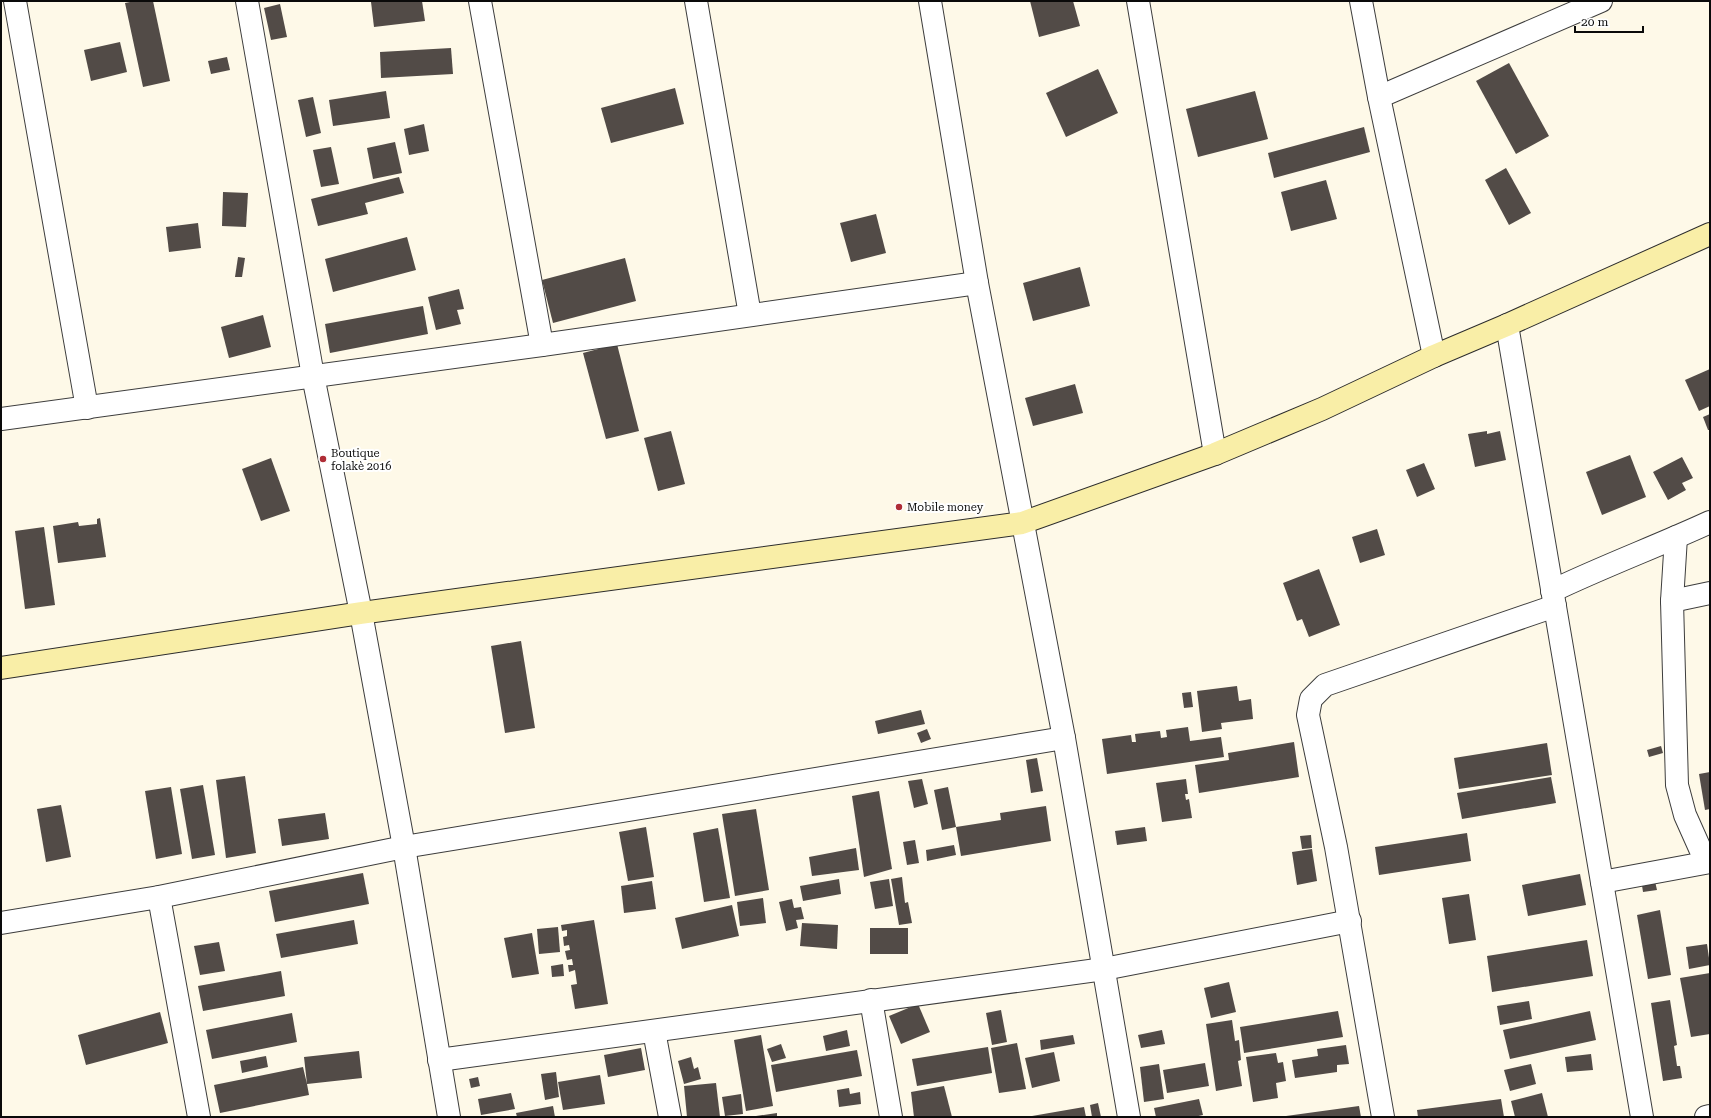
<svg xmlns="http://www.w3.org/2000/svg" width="1711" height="1118" viewBox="0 0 1711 1118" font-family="'Roboto Serif',serif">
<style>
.building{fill:#524b47}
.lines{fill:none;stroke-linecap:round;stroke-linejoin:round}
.street-casing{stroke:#3d3d3d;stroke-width:24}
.secondary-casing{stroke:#2c2c2c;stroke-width:24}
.street{stroke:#fff;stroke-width:22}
.secondary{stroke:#f9eea7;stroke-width:22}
.poi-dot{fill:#af2d36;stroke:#fff;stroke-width:1.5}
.labels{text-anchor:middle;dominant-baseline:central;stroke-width:4;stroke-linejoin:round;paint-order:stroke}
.poi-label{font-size:11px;fill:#0a0a0a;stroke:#fff;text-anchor:start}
</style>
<rect width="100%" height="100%" fill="#fef9e8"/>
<g class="building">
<polygon points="135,1 153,1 170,81 143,87 125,3"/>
<polygon points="382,1 422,1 425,21 374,27 371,2"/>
<polygon points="1030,1 1073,1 1080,26 1039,37"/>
<polygon points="280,4 287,37 271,40 264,8"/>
<polygon points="120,42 127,72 91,81 84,50"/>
<polygon points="451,48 453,74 381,78 380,52"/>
<polygon points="227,57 230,70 211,74 208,61"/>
<polygon points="1509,63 1549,136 1516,154 1476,81"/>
<polygon points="1098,69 1118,113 1066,137 1046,93"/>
<polygon points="675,88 684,124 611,143 601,108"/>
<polygon points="386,91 390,118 333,126 329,100"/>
<polygon points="1255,91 1268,139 1198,157 1186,109"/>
<polygon points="313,97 321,133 306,137 298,100"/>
<polygon points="424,124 429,151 409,155 404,129"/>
<polygon points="1364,127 1370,152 1274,178 1268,153"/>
<polygon points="395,142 402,173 373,179 367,148"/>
<polygon points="331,147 339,184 321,187 313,150"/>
<polygon points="1506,168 1531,213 1509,225 1485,180"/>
<polygon points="399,177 404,193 365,203 368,214 318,226 311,199"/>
<polygon points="1326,180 1337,219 1291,231 1281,192"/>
<polygon points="223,192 248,193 246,227 222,226"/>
<polygon points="876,214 886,253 851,262 840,223"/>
<polygon points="198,223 201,248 169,252 166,227"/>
<polygon points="407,237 416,270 333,292 325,259"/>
<polygon points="238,257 245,258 242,277 235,277"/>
<polygon points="625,258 636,301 553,323 542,280"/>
<polygon points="1080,267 1090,306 1033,321 1023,283"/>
<polygon points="459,289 464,309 457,310 461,324 436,330 428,297"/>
<polygon points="423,306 428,334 330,353 325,324"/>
<polygon points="263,315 271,347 229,358 221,327"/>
<polygon points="617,344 639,431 606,439 583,353"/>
<polygon points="1710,369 1710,406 1699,411 1685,380"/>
<polygon points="1075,384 1083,413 1033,426 1025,398"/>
<polygon points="1710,414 1710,430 1708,430 1703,417"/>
<polygon points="671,431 685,484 658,491 644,438"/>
<polygon points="1487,431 1487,434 1500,431 1506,460 1475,467 1468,434"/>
<polygon points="1630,455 1646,497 1602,515 1586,472"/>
<polygon points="1682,457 1693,478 1682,483 1686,490 1668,500 1653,472"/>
<polygon points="271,458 290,511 261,521 242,469"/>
<polygon points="1424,463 1435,489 1417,497 1406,470"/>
<polygon points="100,518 106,557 58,563 53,526 78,522 79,526 97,524 97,519"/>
<polygon points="44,527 55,605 25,609 15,531"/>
<polygon points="1377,529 1385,555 1360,563 1352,537"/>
<polygon points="1319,569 1340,625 1309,637 1302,619 1297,621 1283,583"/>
<polygon points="521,641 535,728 505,733 491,646"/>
<polygon points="1237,686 1239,701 1251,699 1253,719 1221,723 1222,729 1202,732 1197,691"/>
<polygon points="1191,692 1193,707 1184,708 1182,693"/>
<polygon points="921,710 925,724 878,734 875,721"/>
<polygon points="1188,727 1190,741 1221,737 1224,757 1107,774 1102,739 1131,735 1132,742 1136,742 1135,734 1160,731 1161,738 1167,737 1166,730"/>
<polygon points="927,729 931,739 921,743 917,733"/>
<polygon points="1294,742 1299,777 1199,793 1195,765 1229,760 1228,753"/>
<polygon points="1547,743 1552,775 1459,789 1454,758"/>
<polygon points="1661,746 1663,753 1649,757 1647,750"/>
<polygon points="1037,758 1043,791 1031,793 1026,760"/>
<polygon points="1710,772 1710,809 1705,810 1699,774"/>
<polygon points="245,776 256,853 226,858 216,780"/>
<polygon points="1551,777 1556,803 1462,819 1457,793"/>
<polygon points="922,779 928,804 914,808 908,781"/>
<polygon points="1186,779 1188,794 1185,794 1186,800 1189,799 1192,818 1162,822 1156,783"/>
<polygon points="203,785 215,855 192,859 180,789"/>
<polygon points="171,787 182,854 156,859 145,791"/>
<polygon points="948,787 956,827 942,830 934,790"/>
<polygon points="879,791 892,869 864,877 852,796"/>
<polygon points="61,805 71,857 46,862 37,809"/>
<polygon points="1046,806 1051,841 961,856 956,827 1001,820 1000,813"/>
<polygon points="756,809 769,890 735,896 722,814"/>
<polygon points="325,813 329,839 282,846 278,819"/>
<polygon points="646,827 654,877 628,881 619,832"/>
<polygon points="1145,827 1147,841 1117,845 1115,831"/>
<polygon points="718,828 730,898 704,902 693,833"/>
<polygon points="1467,833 1471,861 1379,875 1375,847"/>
<polygon points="1311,835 1312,848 1302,849 1300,836"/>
<polygon points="915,840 919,863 907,865 903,842"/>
<polygon points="954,845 956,855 927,861 926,850"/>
<polygon points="856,848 859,870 812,876 809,857"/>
<polygon points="1312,849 1317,881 1297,885 1292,852"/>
<polygon points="363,873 369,904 275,922 269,891"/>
<polygon points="1580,874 1586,905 1528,916 1522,885"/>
<polygon points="902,877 905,903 908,902 912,923 899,925 891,879"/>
<polygon points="1654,877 1657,890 1643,892 1641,879"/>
<polygon points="839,879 841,894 803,901 800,886"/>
<polygon points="889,879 893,906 875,909 870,882"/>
<polygon points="652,881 656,909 624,913 621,886"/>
<polygon points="1469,894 1476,940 1449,944 1442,898"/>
<polygon points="763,898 766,923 740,926 737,902"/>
<polygon points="792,899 794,908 801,907 804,919 796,920 798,928 786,931 779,902"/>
<polygon points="732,905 739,936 682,949 675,918"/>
<polygon points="1660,910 1671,975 1648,979 1637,915"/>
<polygon points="354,920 358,944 281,958 276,934"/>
<polygon points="594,920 608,1004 575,1009 571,985 577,984 575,970 569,972 568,965 573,965 572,959 567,960 565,951 570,950 569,945 564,946 563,937 567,936 567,930 562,931 561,925"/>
<polygon points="802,923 838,925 837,949 800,946"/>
<polygon points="558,927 560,952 539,954 537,929"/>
<rect x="870" y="928" width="38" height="26"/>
<polygon points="532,933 539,974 512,978 504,938"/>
<polygon points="1587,940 1593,976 1492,992 1487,956"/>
<polygon points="219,942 225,971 200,975 194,946"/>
<polygon points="1707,944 1710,965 1689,969 1686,947"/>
<polygon points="563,964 564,976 552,977 551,966"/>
<polygon points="281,971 285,996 203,1011 198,986"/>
<polygon points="1710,973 1710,1034 1691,1037 1680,978"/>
<polygon points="1229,982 1236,1012 1211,1018 1204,988"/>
<polygon points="1670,1000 1677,1045 1674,1046 1677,1066 1680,1066 1682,1078 1663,1081 1651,1003"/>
<polygon points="1529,1001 1532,1019 1500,1025 1497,1006"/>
<polygon points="918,1004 930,1032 901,1044 889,1016"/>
<polygon points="1001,1010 1007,1042 992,1045 986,1013"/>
<polygon points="1338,1011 1343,1037 1244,1053 1240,1027"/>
<polygon points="1590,1011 1596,1040 1510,1059 1503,1030"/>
<polygon points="160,1012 168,1043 86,1065 78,1035"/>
<polygon points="292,1013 297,1042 212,1059 206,1030"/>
<polygon points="1232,1020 1235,1041 1239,1040 1241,1060 1238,1061 1242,1086 1216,1091 1206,1024"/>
<polygon points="847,1030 850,1046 826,1051 823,1036"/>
<polygon points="1162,1030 1165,1044 1141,1048 1138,1035"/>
<polygon points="761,1035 773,1106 746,1111 734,1040"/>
<polygon points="1073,1035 1075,1044 1041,1050 1040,1040"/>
<polygon points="1017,1043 1026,1089 999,1093 991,1048"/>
<polygon points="781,1044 786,1058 772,1062 767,1049"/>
<polygon points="1346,1045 1349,1064 1337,1065 1337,1072 1295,1078 1292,1060 1318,1056 1317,1049"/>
<polygon points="988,1047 992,1073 917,1086 912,1059"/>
<polygon points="641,1048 645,1070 608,1077 604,1055"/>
<polygon points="857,1050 862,1076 776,1092 771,1065"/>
<polygon points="359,1051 362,1078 307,1084 309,1095 220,1113 214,1085 303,1067 307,1084 304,1057"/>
<polygon points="1054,1052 1060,1081 1032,1088 1025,1058"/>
<polygon points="1276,1053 1278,1063 1283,1062 1286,1081 1276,1083 1278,1098 1253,1102 1246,1057"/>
<polygon points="1591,1054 1593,1070 1567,1072 1565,1057"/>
<polygon points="266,1056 268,1067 242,1073 240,1061"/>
<polygon points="691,1057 694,1069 698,1067 701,1079 684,1084 678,1061"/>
<polygon points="1205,1063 1209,1086 1167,1093 1163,1070"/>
<polygon points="1159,1064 1164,1099 1144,1102 1140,1067"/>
<polygon points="1531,1064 1536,1084 1510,1091 1504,1070"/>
<polygon points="556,1072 559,1097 545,1100 541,1074"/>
<polygon points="600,1075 605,1104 563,1110 558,1082"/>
<polygon points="478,1077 480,1086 471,1088 469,1079"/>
<polygon points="716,1083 720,1117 687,1117 684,1086"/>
<polygon points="944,1086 952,1117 914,1117 911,1092"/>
<polygon points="849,1088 850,1094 860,1092 861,1104 839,1107 837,1090"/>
<polygon points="511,1093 515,1109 481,1115 478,1099"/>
<polygon points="1542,1093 1548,1117 1515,1117 1511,1101"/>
<polygon points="741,1094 743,1114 725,1116 722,1097"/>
<polygon points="1199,1099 1203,1115 1194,1117 1156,1117 1154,1108"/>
<polygon points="1501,1099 1504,1117 1418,1117 1417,1110"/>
<polygon points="1098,1103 1101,1117 1092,1117 1090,1105"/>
<polygon points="553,1106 555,1117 517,1117 516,1113"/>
<polygon points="1359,1106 1361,1117 1286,1117 1286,1116"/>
<polygon points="1084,1107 1086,1117 1032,1117 1032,1116"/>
<polygon points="777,1113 777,1117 756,1117 756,1116"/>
</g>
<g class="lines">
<g class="street-casing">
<g id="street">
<polyline points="15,1 87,408"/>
<polyline points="247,1 313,376 361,613 404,847 449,1117"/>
<polyline points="480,1 542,345"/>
<polyline points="696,1 750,315"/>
<polyline points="930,1 977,283 1064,738 1129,1117"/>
<polyline points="1138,1 1215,454"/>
<polyline points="1361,1 1379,97 1434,356"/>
<polyline points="1379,97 1601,1"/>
<polyline points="1507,325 1642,1117"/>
<polyline points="1,419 542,345 977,283"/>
<polyline points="1676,537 1672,601 1677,785 1685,815 1706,862"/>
<path d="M1552,591C1604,566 1658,546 1710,522"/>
<polyline points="1672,601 1710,593"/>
<polyline points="1602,882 1710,862"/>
<polyline points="159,897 199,1117"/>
<polyline points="1,923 159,897 404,847 1064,738"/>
<polyline points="871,1000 891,1117"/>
<polyline points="654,1031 670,1117"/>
<polyline points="439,1060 1104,969 1350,921"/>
<polyline points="1383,1117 1336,847 1308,715 1311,699 1325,685 1555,606"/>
<polyline points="1706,1117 1710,1116"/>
</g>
</g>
<g class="secondary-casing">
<polyline id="secondary" points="1,668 361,613 1022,523 1215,454 1322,409 1434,356 1507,325 1710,234"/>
</g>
<use href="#street" class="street"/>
<use href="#secondary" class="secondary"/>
</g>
<g class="poi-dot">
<circle cx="323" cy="459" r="4"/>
<circle cx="899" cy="507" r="4"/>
</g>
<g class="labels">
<g class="poi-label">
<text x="331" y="453">Boutique<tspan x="331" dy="13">folakè 2016</tspan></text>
<text x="907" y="507">Mobile money</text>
</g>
</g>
<rect width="1711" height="1118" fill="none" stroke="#0a0a0a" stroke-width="4"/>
<path d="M1575 26v6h68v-6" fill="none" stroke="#0a0a0a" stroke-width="2"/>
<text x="1581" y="26" font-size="12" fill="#0a0a0a" stroke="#ffffff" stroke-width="3" paint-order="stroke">20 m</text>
</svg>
